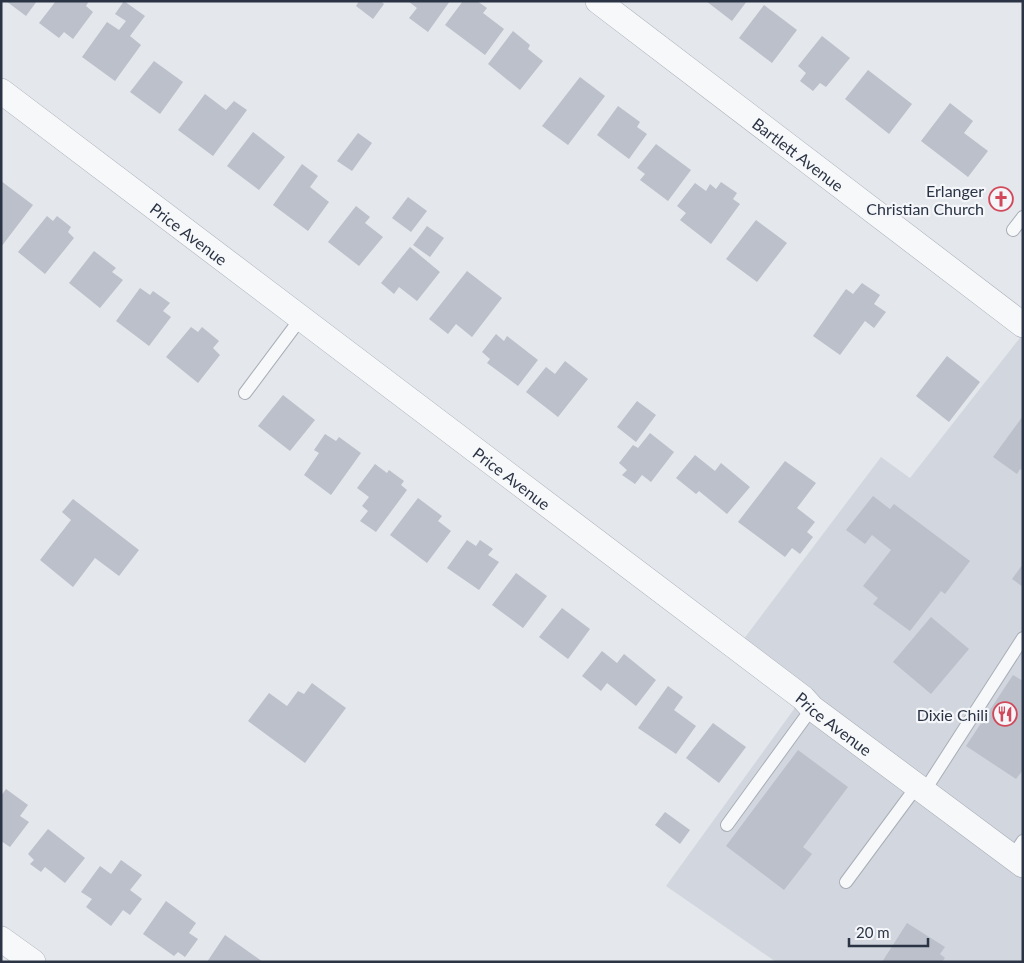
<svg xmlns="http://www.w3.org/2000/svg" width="1024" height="963" viewBox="0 0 1024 963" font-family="Lato,sans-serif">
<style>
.built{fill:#d2d6de}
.building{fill:#bbc0ca}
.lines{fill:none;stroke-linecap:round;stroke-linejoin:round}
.service-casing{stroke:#a9aeb7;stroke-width:14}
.minor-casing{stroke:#a9aeb7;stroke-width:26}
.service{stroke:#f7f8fa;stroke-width:12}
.minor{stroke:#f7f8fa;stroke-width:25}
.labels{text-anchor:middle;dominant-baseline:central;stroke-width:4.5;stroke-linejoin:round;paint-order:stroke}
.street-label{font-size:16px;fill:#2b3445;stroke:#f4f6f9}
.poi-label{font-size:16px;fill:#2b3445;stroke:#f4f6f9;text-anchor:end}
</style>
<rect width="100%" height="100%" fill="#e4e7ec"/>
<polygon class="built" points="1023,334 1023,962 776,962 666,886 802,698 737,648 881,457 910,478"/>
<g class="building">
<polygon points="6,1 37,1 26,16"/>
<polygon points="56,1 89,1 86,6 93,12 73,39 64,32 59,38 39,23"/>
<polygon points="124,1 145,16 130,36 141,45 115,81 82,57 107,22 119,30 126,21 115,14"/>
<polygon points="359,1 381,1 384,4 373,19 356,6"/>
<polygon points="408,1 450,1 428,32 409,18 417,8"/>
<polygon points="463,1 477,1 487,8 483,13 504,29 485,55 445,25"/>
<polygon points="706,1 747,1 732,21"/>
<polygon points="764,5 797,30 772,63 739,38"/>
<polygon points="513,31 530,45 528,49 543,61 520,90 488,64"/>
<polygon points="822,36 850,58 826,87 820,83 813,91 800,81 806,73 798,66"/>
<polygon points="154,61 183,82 160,114 130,92"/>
<polygon points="868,70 912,104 889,134 845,99"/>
<polygon points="580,77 605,96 568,145 542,126"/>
<polygon points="205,94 226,110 234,101 247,110 213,156 178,130"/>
<polygon points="950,103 973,121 964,133 988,151 968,177 921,141"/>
<polygon points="618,106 640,122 637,127 647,134 629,159 597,135"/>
<polygon points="253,132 285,157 259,190 227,166"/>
<polygon points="358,133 372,143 352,171 337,161"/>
<polygon points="656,144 691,170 668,201 640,180 645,174 637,168"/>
<polygon points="302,164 318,176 310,187 329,202 308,231 273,205"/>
<polygon points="1,181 33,205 1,247"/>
<polygon points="721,182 737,193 733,199 740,204 711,244 680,220 686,213 677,206 695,183 706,191 710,184 716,189"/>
<polygon points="408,197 427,211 411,232 392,218"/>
<polygon points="356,206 370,217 365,223 383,237 359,266 328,242"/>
<polygon points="47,216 53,221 57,216 71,227 68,232 74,238 45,274 18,252"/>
<polygon points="756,220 787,243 757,282 726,259"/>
<polygon points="427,226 444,238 430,257 413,245"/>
<polygon points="410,247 440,272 417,301 399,287 394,294 381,283"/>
<polygon points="94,251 116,268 112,272 123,280 100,308 69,283"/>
<polygon points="467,271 502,298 472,337 456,324 448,334 429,319"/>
<polygon points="862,283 880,295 874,304 886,312 874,328 865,321 840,355 813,336 846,289 853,294"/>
<polygon points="140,288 150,295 153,291 170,303 163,311 171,317 149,346 116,321"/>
<polygon points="191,327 198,332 202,327 219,341 213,348 220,355 198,383 166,357"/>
<polygon points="496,334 504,341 507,336 538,360 518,386 487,363 490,359 482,352"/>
<polygon points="947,356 980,382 949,422 916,396"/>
<polygon points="565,361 588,379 558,417 526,392 546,367 555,374"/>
<polygon points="283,395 315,420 290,451 258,426"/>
<polygon points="637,401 656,415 636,442 617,427"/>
<polygon points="1023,416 1023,471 1020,469 1017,474 993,457"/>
<polygon points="650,433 674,452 651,482 642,475 635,484 622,475 627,470 619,463 633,445 638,448"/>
<polygon points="325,434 336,441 339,437 361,453 331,495 304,475 319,453 314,450"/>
<polygon points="695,455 715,471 721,463 750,487 727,514 699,491 696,494 676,478"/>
<polygon points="785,461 816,483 797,508 815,522 807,532 813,537 800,554 792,548 785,557 738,522"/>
<polygon points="375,464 387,473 389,470 404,481 401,485 407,490 376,532 360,521 368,511 362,506 369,497 357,488"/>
<polygon points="873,496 890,509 894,504 970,561 945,594 941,591 910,631 873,604 878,598 863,586 891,550 872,535 865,544 846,530"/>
<polygon points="418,498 442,516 438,521 451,531 427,563 390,535"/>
<polygon points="73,499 139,550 119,576 95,558 73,587 40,560 71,520 62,512"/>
<polygon points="467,540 476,546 480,540 493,549 488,555 499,562 479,590 447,568"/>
<polygon points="1023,564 1023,587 1012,579"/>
<polygon points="516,573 547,596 523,628 492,605"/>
<polygon points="562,608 590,629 568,659 539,637"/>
<polygon points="931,617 969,649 931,694 893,662"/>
<polygon points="602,651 617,663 624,654 656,680 636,706 607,683 601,691 582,676"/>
<polygon points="1013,675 1023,681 1023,770 1016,779 966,746"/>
<polygon points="312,683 346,708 305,763 248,721 269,693 287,706 298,691 304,694"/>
<polygon points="668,686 683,697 674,710 696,726 676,754 638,728"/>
<polygon points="713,723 746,747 719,783 686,758"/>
<polygon points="798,750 848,787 803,847 812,854 784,890 726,846"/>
<polygon points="6,789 28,805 20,816 29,822 10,847 1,841 1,796"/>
<polygon points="665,812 690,830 680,844 655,825"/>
<polygon points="48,829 85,858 65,883 45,867 41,872 30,864 34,860 28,854"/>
<polygon points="121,860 142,875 130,890 142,899 130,915 123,910 111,926 86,907 92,899 81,892 100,866 111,874"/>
<polygon points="166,901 196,923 189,933 198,939 185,957 178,952 174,956 143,934"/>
<polygon points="907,923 945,947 940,954 945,958 942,962 882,962"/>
<polygon points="225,935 263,962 207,962"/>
</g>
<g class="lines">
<g class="service-casing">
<g id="service">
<polyline points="1013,230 1023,217"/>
<polyline points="245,393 301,318"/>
<polyline points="925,790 1023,638"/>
<polyline points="727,825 812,708"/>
<polyline points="1012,857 1023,841"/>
<polyline points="846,882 917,786"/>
</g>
</g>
<g class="minor-casing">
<g id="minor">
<path id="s1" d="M598,1L1023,325"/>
<path id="s2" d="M1,91L803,698L812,708L1023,865"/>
<polyline points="1,939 33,962"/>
</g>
</g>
<use href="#service" class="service"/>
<use href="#minor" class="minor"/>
</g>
<defs>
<g id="church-ring" transform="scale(1.25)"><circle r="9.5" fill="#f4f6f9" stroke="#d1495b" stroke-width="1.5"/><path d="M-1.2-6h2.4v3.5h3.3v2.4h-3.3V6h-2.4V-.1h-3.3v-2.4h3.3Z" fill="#d1495b"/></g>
<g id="restaurant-ring" transform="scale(1.25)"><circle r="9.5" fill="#f4f6f9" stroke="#d1495b" stroke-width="1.5"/><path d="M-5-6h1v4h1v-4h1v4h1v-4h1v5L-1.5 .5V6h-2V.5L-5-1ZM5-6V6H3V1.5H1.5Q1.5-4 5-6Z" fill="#d1495b"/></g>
</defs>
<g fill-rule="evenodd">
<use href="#church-ring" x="1001" y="199"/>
<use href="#restaurant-ring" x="1005" y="714"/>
</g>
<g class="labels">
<g class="street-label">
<text stroke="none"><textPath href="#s1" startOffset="252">Bartlett Avenue</textPath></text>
<text stroke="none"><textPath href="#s2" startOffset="236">Price Avenue</textPath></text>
<text stroke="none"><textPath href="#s2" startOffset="641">Price Avenue</textPath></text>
<text stroke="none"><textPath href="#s2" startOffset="1046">Price Avenue</textPath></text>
</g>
<g class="poi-label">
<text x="984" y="190">Erlanger<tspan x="984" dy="18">Christian Church</tspan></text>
<text x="988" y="714">Dixie Chili</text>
</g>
</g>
<rect width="1024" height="963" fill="none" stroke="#2b3445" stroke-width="5"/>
<path d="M849 938v8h79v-8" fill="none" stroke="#2b3445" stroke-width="2.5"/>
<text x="856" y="938" font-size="15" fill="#2b3445" stroke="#f4f6f9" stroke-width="4" paint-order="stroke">20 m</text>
</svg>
